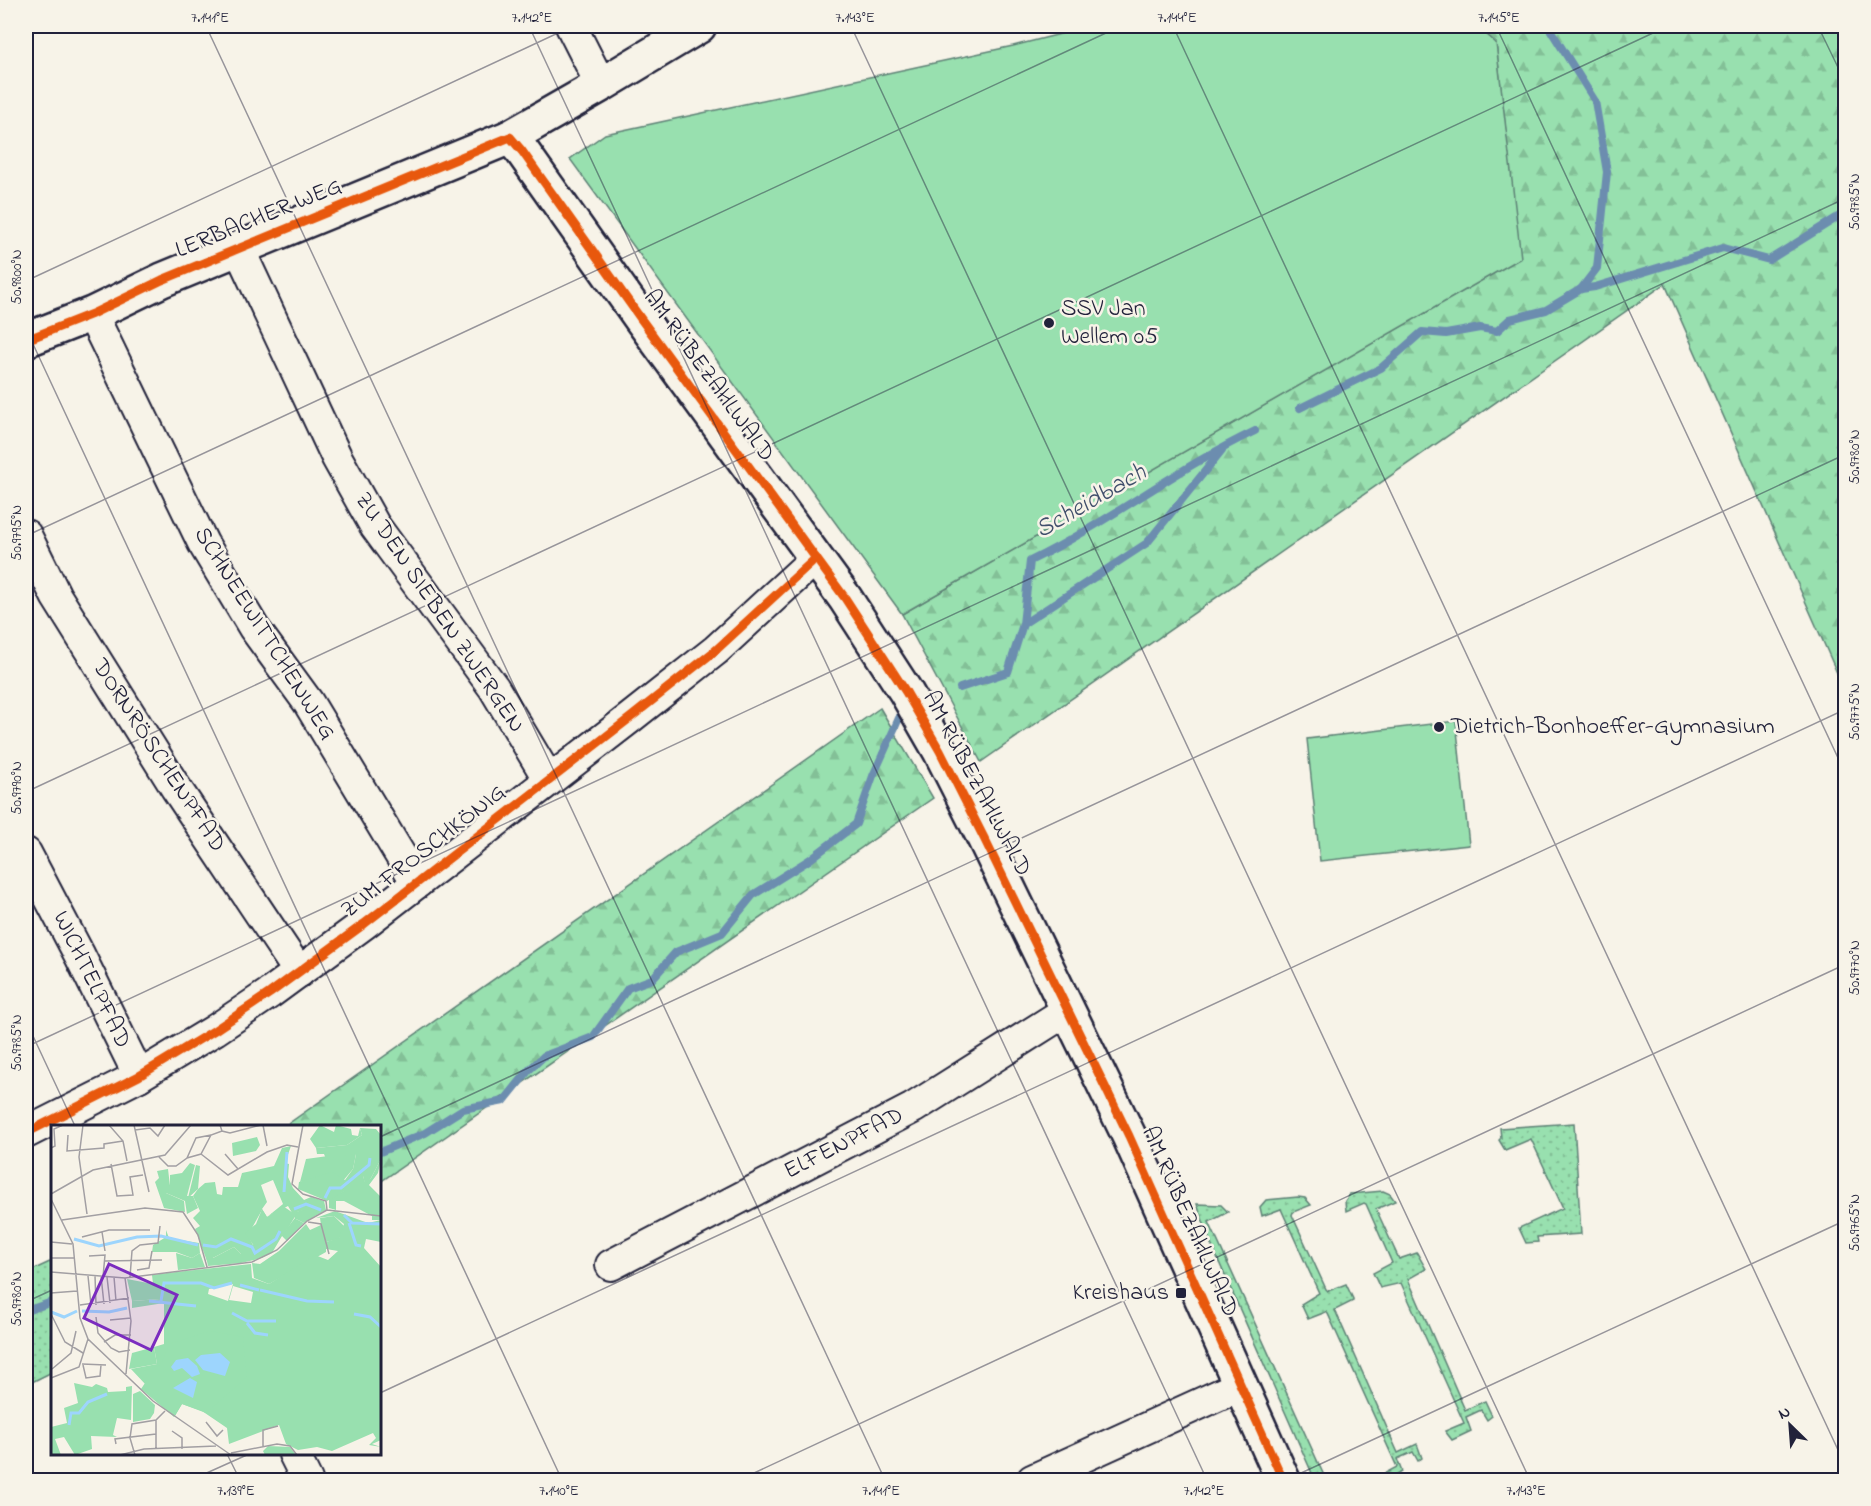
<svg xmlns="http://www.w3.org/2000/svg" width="1871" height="1506" viewBox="0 0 1871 1506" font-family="'Indie Flower',sans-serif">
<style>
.grass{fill:url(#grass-dots);stroke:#5d8175;stroke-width:1.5}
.forest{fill:url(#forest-firs);stroke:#5d8175;stroke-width:1.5}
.garden{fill:#98e0af;stroke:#5d8175;stroke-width:1.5}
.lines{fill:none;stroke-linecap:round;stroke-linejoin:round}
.stream{stroke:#6c8daf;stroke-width:8}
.minor-casing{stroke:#22223b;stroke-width:34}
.tertiary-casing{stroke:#22223b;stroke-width:38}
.minor{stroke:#f7f3e8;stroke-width:30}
.tertiary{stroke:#f7f3e8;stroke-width:33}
.cycleway-casing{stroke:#f7f3e8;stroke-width:13}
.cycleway{stroke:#e8590c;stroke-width:9}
.ticks{fill:none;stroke:#22223b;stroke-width:1.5;stroke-opacity:0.45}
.poi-dot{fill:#22223b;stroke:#f7f3e8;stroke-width:2}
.labels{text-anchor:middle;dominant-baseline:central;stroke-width:5;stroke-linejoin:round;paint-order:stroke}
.street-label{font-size:24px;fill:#22223b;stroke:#f7f3e8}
.poi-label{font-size:24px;fill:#22223b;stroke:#f7f3e8;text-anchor:start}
.water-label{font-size:26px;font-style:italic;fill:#414f6c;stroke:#f7f3e8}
.inset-river{fill:none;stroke:#9dd5fd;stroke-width:3}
.inset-road{fill:none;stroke:#a29fa3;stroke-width:1.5}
.view{fill:#7b2cbf;fill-opacity:0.15;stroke:#7b2cbf;stroke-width:3}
.inset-edge{fill:none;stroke:#22223b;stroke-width:3}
.neatline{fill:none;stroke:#22223b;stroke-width:2}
.ticks-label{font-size:15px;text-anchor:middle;fill:#22223b}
</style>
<defs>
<pattern id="grass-dots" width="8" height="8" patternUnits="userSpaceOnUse" patternTransform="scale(1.5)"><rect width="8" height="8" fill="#98e0af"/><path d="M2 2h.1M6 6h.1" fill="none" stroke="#83c097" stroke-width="1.8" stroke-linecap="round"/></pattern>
<pattern id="forest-firs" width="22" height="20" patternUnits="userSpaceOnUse" patternTransform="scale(1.5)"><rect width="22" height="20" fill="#98e0af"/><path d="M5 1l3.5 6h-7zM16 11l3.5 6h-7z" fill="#83c097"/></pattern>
</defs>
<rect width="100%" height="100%" fill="#f7f3e8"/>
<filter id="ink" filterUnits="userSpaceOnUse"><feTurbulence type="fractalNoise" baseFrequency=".0167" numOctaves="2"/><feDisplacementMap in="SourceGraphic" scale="12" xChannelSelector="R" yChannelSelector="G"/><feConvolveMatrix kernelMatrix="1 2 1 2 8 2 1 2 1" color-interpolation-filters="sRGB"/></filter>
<g filter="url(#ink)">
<g class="grass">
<polygon points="1574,1123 1581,1234 1537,1237 1538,1242 1526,1243 1519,1228 1563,1208 1531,1139 1505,1150 1499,1140 1501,1138 1500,1128"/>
<polygon points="1383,1191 1390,1194 1395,1201 1376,1209 1399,1259 1417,1253 1426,1269 1408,1279 1465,1410 1485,1401 1492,1416 1487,1420 1481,1410 1466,1417 1471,1431 1452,1440 1445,1431 1464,1423 1401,1283 1380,1288 1373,1273 1392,1263 1366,1204 1364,1203 1346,1211 1345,1201 1350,1194"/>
<polygon points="1298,1197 1305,1198 1311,1205 1293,1212 1292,1215 1326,1289 1328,1291 1346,1284 1353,1299 1353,1301 1335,1310 1398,1453 1417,1444 1422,1458 1418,1461 1413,1452 1397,1459 1402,1472 1389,1480 1380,1480 1378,1477 1397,1467 1328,1314 1326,1312 1308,1319 1301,1304 1319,1293 1281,1209 1262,1216 1260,1207 1266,1200"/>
<polygon points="1197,1204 1221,1205 1228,1212 1209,1222 1326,1480 1315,1480 1211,1244"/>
<polygon points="52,1261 52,1372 26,1385 26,1273"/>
</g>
<g class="forest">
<polygon points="1477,26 1845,26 1845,691 1665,284 981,762 902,614 1520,258 1496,43"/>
<polygon points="880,708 933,798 380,1182 380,1126 285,1126"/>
</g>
<g class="garden">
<polygon points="1092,26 1477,26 1496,43 1521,258 902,614 570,159 605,134 1013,46"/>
<polygon points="1456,721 1469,845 1320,861 1307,739"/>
</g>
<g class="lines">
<g class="stream">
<polyline points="1581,289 1595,287 1723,248 1769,260 1846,212"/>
<polyline points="1300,408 1381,368 1422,332 1446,334 1480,328 1497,331 1510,319 1546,310 1581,289 1597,268 1607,172 1595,101 1548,26"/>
<polyline points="1023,624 1147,543 1222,450"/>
<path d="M960,688L1008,672L1023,624L1030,561C1108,523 1177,468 1255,431"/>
<polyline points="380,1152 425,1133 463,1109 504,1101 529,1070 544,1056 593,1037 628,988 652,979 676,952 722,933 753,895 809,860 856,824 873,776 900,716"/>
<polyline points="26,1311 52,1302"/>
</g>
<g class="minor-casing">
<g id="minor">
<polyline points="571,26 601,85"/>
<polyline points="239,249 337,458 375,526 494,688 549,780"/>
<polyline points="92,314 203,543 254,628 308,702 417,883"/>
<polyline points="26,535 56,596 176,788 299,972"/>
<polyline points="26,853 80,956 139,1076"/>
<polyline points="26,1133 139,1076 215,1030 270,993 364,924 630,718 716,650 816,558"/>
<polyline points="611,1265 913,1108 1068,1010"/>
<polyline points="294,1454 307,1480"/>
<polyline points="1032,1480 1241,1385"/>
</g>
</g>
<g class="tertiary-casing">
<g id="tertiary">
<polyline points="510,137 522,151 641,319 845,598 906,692 940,751 984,838 1129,1136 1283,1480"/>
<polyline points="26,340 92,314 162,280 510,137 601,85 699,26"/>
</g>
</g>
<use href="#minor" class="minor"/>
<use href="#tertiary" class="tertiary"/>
<g class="cycleway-casing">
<g id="cycleway">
<polyline points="26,340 92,314 162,280 510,137 522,151 641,319 845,598 906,692 940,751 984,838 1129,1136 1283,1480"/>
<polyline points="26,1133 139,1076 215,1030 270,993 364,924 630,718 716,650 816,558"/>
</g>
</g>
<use href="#cycleway" class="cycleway"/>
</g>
</g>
<path class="ticks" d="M206,26L885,1480M529,26L1207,1480M851,26L1530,1480M1173,26L1846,1467M1496,26L1846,775M1818,26L1846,84M26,281L573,26M26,329L562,1480M26,536L1121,26M26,792L1668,26M26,1021L75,1126M26,1047L1846,198M380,1137L1846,454M26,1302L52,1290M380,1393L1846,709M227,1454L240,1480M191,1480L249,1454M739,1480L1846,964M1286,1480L1846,1220M1834,1480L1846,1475"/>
<g class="poi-dot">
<circle cx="1049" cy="323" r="6"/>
<circle cx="1439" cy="727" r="6"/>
<rect x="1175" y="1287" width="12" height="12" rx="3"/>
</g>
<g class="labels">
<g class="street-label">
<text transform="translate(259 219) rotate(-22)">LERBACHER WEG</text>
<text transform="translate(708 376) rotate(54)">AM RÜBEZAHLWALD</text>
<text transform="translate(439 613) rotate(56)">ZU DEN SIEBEN ZWERGEN</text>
<text transform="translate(264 634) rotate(58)">SCHNEEWITTCHENWEG</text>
<text transform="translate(158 756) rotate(57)">DORNRÖSCHENPFAD</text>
<text transform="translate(976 784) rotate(62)">AM RÜBEZAHLWALD</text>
<text transform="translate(424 852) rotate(-38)">ZUM FROSCHKÖNIG</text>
<text transform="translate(91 980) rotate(64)">WICHTELPFAD</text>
<text transform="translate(844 1144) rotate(-27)">ELFENPFAD</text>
<text transform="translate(1189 1222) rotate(66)">AM RÜBEZAHLWALD</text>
</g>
<g class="poi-label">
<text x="1061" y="309">SSV Jan<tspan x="1061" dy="28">Wellem 05</tspan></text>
<text x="1451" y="727">Dietrich-Bonhoeffer-Gymnasium</text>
<text x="1169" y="1293" text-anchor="end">Kreishaus</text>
</g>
<g class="water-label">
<text transform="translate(1091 502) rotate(-30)">Scheidbach</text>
</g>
</g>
<g transform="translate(51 1125)">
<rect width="330" height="330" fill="#f7f3e8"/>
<path d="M269,0L283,7L285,0L300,4L301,10L307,11L309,3L311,10L296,20L265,23L259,14ZM299,28L305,29L302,44L291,57L268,53L249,57L255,34ZM330,34L327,48L318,60L330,72V95H321V91L293,76H285V85L278,83V73L293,66L292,60L306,51H312L314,57L320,53ZM139,38L144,40L136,71H142L147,83L136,89L134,76L115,68V58L119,60V50L131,48ZM258,83H264V91L253,98L245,94V87ZM283,91L294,102L288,114L275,117V127L218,159L203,153L201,138L209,139L228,126L255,99L259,105L270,100L269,93ZM183,122L190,129V138L157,141L154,127L162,133ZM125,128L141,133L149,128L154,142L127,145ZM217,321L239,322L245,330H214L212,326Z" fill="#98e0af"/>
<path d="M309,3L325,4L330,10V34L320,53L314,59L312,51H306L292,60L294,66L276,76L247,64L248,57L281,47L294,55L302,44L305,29L275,34L273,29H266L265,23L296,20L311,10ZM240,21L234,38L238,39L237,52L242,63L253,75L260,72L273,76L275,85L264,91L263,83L246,87L245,94L253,98L236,116L231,111L221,128L211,133L190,138V129L183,122L156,136L144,104L149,101L142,93L149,86L142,71L147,64L154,58L164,57L166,69L171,70L172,62H187L191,48L223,41L231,23ZM222,55L232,79L216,92L211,84L216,77L210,60ZM237,81L244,93L229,112L202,120L197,110L211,85L215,92ZM117,44L119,61L115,59V68L133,76L134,87L113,83L104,57L108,53L106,46ZM284,86L317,98L330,95V117L315,114L313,123L330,142V315L321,319L330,322L318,320L325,313L322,308L281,326L266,322L247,325L235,319L228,300L178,319L176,303L151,286L131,279L124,291L80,244L106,239L103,222L113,219V178L81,183V176L109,174L108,158L116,148L200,139L201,153L218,159L264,130L277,135L287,126L275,124V117L288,113L293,99L283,91L265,93ZM182,159L177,176L157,169L158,164ZM182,161L202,167L200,178L178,175ZM115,105L118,113L148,118L149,128L141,133L125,127H101L102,120L115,112ZM23,258L41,262L45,259L56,263L57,267L75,266V262L81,261L80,295L66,293L62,310L66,312L40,311L41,324L24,330L13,312L4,314L10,330H0V302L16,298L13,283L27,278ZM89,266L104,280L103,288L99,294L82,297V269Z" fill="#98e0af" fill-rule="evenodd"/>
<path d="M103,222L106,239L78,244L81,228Z" fill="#98e0af"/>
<path d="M232,81L245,90L237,103L229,113L203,121L194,108L205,99L211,84L216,92ZM159,206L192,212L196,252L155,288L131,279L123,292L90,264L96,255L93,246L110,240L118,219Z" fill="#98e0af"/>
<path d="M206,12L209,20L205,26L182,31L181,18ZM145,40L149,41L147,64L137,73ZM116,148L119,157L109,159V174L81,176L76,154L102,159L101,150Z" fill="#98e0af"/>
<path d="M169,228L179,237L174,251L152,245L144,235L150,230ZM137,233L146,241L149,249L141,252L131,243L123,246L120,242L125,235ZM139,253L146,257L142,273L122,263Z" fill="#9dd5fd"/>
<path class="inset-river" d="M233,67L236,27M274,73L279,63H290L318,40L319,33M243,84L255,79L270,85M293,90L301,98L330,99M298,98L305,120L310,121M23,114L48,121L86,112L110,111L147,120M152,120L165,122L180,114L201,122L204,128L225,114L229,106M189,160L208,165M209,165L256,176L283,177M98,176L145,181M110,176L113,158H150L163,163L181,158M31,186L58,187L76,183M0,187L13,192L26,186M181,188L196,196H225M303,189L319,192L330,202M196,198L204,208L217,210M18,300L20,288H28L37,277L56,269"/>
<path class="inset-road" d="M32,0L28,32L36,89M58,0L72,16L76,36M83,0L98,67M169,0L171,6L179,8L210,0M212,0L216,21M252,0L241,59L252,69L275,76L276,85M84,5L99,3L107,11L114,0M17,10L16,26L53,23V19L72,16M0,23L4,21L3,4L12,0M150,29L177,50L216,27L236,20L247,22M174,29L187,44M108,32L117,41H125L136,33L145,13L160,10M136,33L150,29L160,10L171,6M60,39L66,71L82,70L79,52L92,50M0,69L42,45L114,30L140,0M0,74L22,119L29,193L37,214L102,276L180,330M276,85L330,91M11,95L94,83L132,87L147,110L156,142M257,97L270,99L278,129M51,107L54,126M31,112L58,105H99M0,117L21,119M38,131L54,130L52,152M0,133H23M54,136L111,135M86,145L98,143L101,126M0,147L74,153L201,137L226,125L256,96L276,85M37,151L40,180M44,151L45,180M50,151L53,179M56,152L59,178M63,152L65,176M79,152L81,126L89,120L107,118L109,101M74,153L80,196L75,249M0,168L26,166M29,180L78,173M0,189L14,217L32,228M45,192L47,208L60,223L68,227L79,225M59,195L80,193M53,217L64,210H80M31,239L55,240M32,240L35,253L49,251L50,240M1,244L20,228L25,206M0,253L28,242L37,214M105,295V324M155,297L166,311L172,305M121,306L131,313V324M65,319L64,314L105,309M212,322V305L227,301M180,328L226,319L239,321L246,330M69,330L93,324L165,321M84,330L79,313L81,299L105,295L114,286"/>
<path class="view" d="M58,139L126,170L100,225L33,193Z"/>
<rect width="330" height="330" class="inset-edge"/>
</g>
<rect width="1871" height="1506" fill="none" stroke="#f7f3e8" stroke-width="66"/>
<g transform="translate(1790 1425) rotate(335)" stroke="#f7f3e8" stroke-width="4.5" paint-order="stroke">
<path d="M0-4.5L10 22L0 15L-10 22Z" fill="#22223b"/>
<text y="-9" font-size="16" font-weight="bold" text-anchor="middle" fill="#22223b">N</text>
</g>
<rect x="33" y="33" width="1805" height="1440" class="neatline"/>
<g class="ticks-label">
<text x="210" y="22">7.141°E</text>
<text x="532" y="22">7.142°E</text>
<text x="855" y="22">7.143°E</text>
<text x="1177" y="22">7.144°E</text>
<text x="1499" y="22">7.145°E</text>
<text transform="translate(1854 202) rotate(-90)" y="5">50.9785°N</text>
<text transform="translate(16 277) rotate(-90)" y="5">50.9800°N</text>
<text transform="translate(1854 457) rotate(-90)" y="5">50.9780°N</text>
<text transform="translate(16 533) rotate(-90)" y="5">50.9795°N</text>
<text transform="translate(1854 712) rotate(-90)" y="5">50.9775°N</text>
<text transform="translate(16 788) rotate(-90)" y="5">50.9790°N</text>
<text transform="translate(1854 968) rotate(-90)" y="5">50.9770°N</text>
<text transform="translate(16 1043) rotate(-90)" y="5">50.9785°N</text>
<text transform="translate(1854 1223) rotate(-90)" y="5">50.9765°N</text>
<text transform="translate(16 1299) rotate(-90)" y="5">50.9780°N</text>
<text x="236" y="1495">7.139°E</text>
<text x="559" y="1495">7.140°E</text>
<text x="881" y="1495">7.141°E</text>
<text x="1204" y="1495">7.142°E</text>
<text x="1526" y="1495">7.143°E</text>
</g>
</svg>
